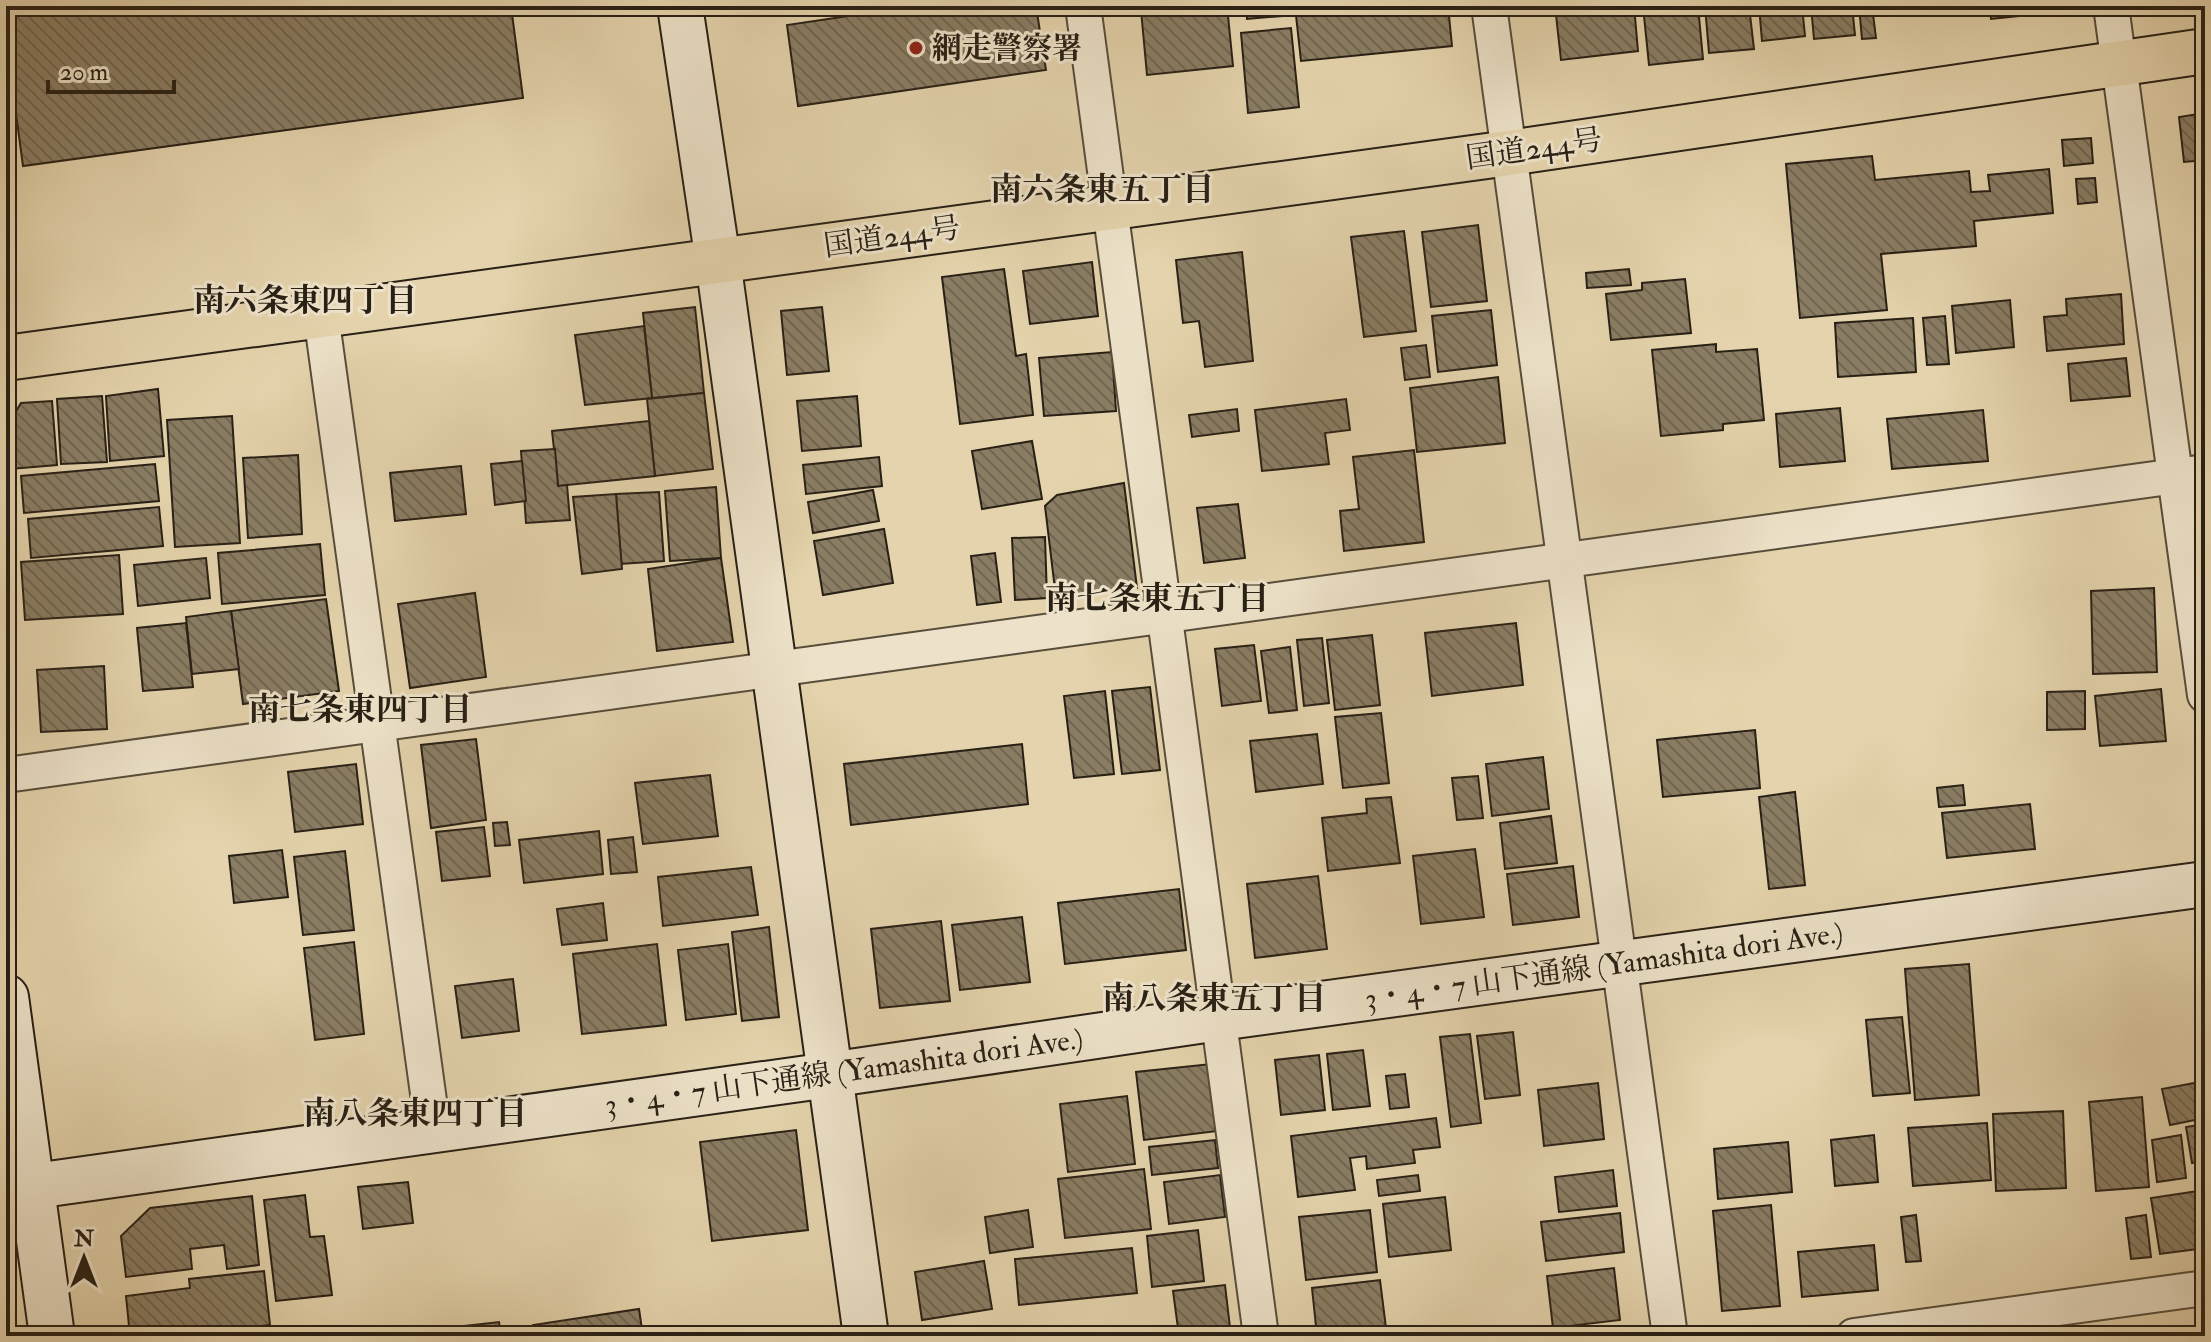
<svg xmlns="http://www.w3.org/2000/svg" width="2211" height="1342" viewBox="0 0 2211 1342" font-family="'IM FELL Double Pica','Noto Serif JP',serif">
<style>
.building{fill:url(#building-back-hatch);stroke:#282015;stroke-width:2}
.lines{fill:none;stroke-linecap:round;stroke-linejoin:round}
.street-casing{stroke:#574d3b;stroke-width:38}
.secondary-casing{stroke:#282015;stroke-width:48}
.highway-casing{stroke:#282015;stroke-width:48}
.street{stroke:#ede2c9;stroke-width:34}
.secondary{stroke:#ede2c9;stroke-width:44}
.highway{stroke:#e4d3ac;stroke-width:44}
.poi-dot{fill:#8f2418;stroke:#ede2c9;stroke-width:3}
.labels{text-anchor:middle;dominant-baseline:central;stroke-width:6;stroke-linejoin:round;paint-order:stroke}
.poi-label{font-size:30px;font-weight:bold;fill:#282015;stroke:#ede2c9;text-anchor:start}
.street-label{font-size:30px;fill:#282015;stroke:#ede2c9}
.neighbourhood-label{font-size:32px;font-weight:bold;fill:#282015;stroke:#ede2c9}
</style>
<defs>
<pattern id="building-back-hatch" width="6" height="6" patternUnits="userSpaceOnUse" patternTransform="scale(2)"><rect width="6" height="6" fill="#8a7d64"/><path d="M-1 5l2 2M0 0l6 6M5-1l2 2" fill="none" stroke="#716651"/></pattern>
</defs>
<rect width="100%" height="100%" fill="#e4d3ac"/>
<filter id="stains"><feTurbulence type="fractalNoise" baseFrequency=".0025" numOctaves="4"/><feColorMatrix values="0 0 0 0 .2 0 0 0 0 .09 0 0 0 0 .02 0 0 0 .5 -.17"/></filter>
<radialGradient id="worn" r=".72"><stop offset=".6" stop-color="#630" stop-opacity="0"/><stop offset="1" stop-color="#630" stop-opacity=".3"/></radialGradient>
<g class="building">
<polygon points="37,6 511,6 523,98 23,166 6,39 6,10"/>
<polygon points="916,6 1036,6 1046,70 798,106 787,25"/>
<polygon points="1182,6 1227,6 1233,66 1147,75 1141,10"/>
<polygon points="1246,6 1281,6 1282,16 1247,19"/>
<polygon points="1295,6 1448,6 1452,46 1301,61"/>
<polygon points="1555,6 1634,6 1638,51 1561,60"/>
<polygon points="1643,6 1698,6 1703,59 1649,65"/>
<polygon points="1705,6 1749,6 1754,49 1709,53"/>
<polygon points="1759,6 1802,6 1805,36 1762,41"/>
<polygon points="1811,6 1852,6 1855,35 1814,39"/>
<polygon points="1859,6 1872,6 1876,38 1862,39"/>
<polygon points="1990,6 2078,6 2078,10 1991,19"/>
<polygon points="1291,28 1299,107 1248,113 1241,33"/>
<polygon points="2205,113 2205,160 2184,162 2179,117"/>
<polygon points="2091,138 2093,163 2064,166 2062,140"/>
<polygon points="1872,156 1875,180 1969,171 1971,192 1990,191 1988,175 2049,169 2053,213 1974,221 1976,246 1881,254 1887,310 1800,318 1786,164"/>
<polygon points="2095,178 2097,202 2078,204 2076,179"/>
<polygon points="2200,201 2205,201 2205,262"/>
<polygon points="1478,225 1487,301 1431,307 1422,232"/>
<polygon points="1404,231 1416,331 1364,337 1351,237"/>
<polygon points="1242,252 1253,361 1205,367 1199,321 1183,323 1176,260"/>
<polygon points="1092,262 1098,316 1030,324 1023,271"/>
<polygon points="1004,269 1016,356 1026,354 1033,415 960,424 942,277"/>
<polygon points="1629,269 1631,285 1587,288 1586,273"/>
<polygon points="1685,279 1691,333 1611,340 1606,294 1642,290 1642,283"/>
<polygon points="2121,294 2124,344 2047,351 2044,317 2067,315 2066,299"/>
<polygon points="2010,300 2014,347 1956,353 1952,306"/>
<polygon points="695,307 704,393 652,398 643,313"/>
<polygon points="822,307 829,371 787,375 781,311"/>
<polygon points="1491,310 1497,365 1438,372 1432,316"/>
<polygon points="1945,316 1949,364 1927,365 1923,318"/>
<polygon points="1913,318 1916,372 1838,377 1835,323"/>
<polygon points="644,326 652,398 585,405 575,335"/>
<polygon points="1716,344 1716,352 1757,349 1764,420 1723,424 1723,430 1661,436 1652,350"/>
<polygon points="1426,345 1430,377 1405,380 1401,348"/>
<polygon points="1112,352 1116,411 1044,416 1039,358"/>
<polygon points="2126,358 2130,396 2071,401 2068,364"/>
<polygon points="1498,377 1505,443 1417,452 1410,388"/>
<polygon points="158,389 164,456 110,461 106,396"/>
<polygon points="704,393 713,469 655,476 647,399"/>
<polygon points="102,396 107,462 61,464 57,399"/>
<polygon points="857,396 861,446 802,451 797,401"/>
<polygon points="1346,399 1350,430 1325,433 1329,464 1262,471 1255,410"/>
<polygon points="52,401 57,465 10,469 6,428 21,403"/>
<polygon points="1840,408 1845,461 1780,467 1776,414"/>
<polygon points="1237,409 1239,431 1192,437 1189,415"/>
<polygon points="1983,410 1988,461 1892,469 1887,419"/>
<polygon points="232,416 240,543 175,547 167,420"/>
<polygon points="649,421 655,476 558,486 552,431"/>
<polygon points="1032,441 1042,499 982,509 972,451"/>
<polygon points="555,449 558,486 567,485 570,520 526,523 521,451"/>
<polygon points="1414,450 1424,542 1344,551 1340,511 1359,509 1353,457"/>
<polygon points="298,455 302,534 248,538 243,458"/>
<polygon points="879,457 882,486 806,494 803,465"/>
<polygon points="522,461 526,501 495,505 491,464"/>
<polygon points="155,464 159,501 24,513 21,476"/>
<polygon points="461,466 466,514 395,521 390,473"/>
<polygon points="1124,483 1137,588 1056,598 1045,506 1057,495"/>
<polygon points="716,487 721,558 670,561 665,491"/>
<polygon points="873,490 879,521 813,533 808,502"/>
<polygon points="659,492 664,561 620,564 616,494"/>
<polygon points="616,494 622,569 582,574 573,497"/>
<polygon points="1238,504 1245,558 1204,563 1197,508"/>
<polygon points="159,507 163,546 31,558 28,519"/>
<polygon points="884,529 893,583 823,595 814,541"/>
<polygon points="1045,537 1047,598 1015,600 1012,538"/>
<polygon points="320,544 325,595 222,604 218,553"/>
<polygon points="995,553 1001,602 977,605 971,556"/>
<polygon points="119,555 123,614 25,620 21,562"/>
<polygon points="206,558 210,598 138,606 134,565"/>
<polygon points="721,558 733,642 657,651 648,569"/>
<polygon points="2154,588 2157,672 2093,674 2091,591"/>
<polygon points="475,593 486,677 410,688 398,604"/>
<polygon points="326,599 339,691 243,704 231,611"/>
<polygon points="231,611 239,669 192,674 186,617"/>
<polygon points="186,623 193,687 143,691 137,628"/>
<polygon points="1516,623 1523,685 1432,696 1425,633"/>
<polygon points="1372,635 1380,705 1335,710 1327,640"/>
<polygon points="1322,638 1329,703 1304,706 1297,640"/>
<polygon points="1254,645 1261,701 1222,706 1215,649"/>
<polygon points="1290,647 1297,710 1269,713 1261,651"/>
<polygon points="104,666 107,729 41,732 37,670"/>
<polygon points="1150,687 1160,770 1122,774 1112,691"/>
<polygon points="2161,689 2166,741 2100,746 2095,696"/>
<polygon points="1105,691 1114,774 1074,778 1064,696"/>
<polygon points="2085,691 2085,729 2047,730 2047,692"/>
<polygon points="1381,713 1389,783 1343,788 1335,717"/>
<polygon points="1755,730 1760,788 1663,797 1657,740"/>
<polygon points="1317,734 1323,784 1256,792 1250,741"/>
<polygon points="476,739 486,820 431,828 421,745"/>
<polygon points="1022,744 1028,804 851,825 844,764"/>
<polygon points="1543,757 1549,809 1492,816 1486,764"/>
<polygon points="356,764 363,824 295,832 288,772"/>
<polygon points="710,775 718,836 643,844 635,783"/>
<polygon points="1478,776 1483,818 1457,820 1452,778"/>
<polygon points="1963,785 1965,805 1939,807 1937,788"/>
<polygon points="1795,792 1805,885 1769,889 1759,797"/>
<polygon points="1391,797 1400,863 1328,871 1322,818 1367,813 1366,799"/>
<polygon points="2030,804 2035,849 1947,858 1942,813"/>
<polygon points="1551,816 1557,863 1505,869 1500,823"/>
<polygon points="507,822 510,845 495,846 493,823"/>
<polygon points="484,827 490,876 442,881 436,832"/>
<polygon points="599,831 603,874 524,883 519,840"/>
<polygon points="633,837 637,872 611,874 608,840"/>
<polygon points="1475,849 1484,917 1421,924 1413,856"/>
<polygon points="282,850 288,897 234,903 229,856"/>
<polygon points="345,851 354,930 303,935 294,857"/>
<polygon points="1573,866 1579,917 1513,925 1507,874"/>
<polygon points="751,867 758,915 663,926 658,877"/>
<polygon points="1318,876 1327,949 1255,958 1247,884"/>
<polygon points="1179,889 1186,950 1065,964 1058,903"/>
<polygon points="603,903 607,940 562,945 557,909"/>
<polygon points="1022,917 1030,982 960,990 952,925"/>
<polygon points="941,921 950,1001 880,1008 871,929"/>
<polygon points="769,927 779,1017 742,1021 732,932"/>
<polygon points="354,942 364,1034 315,1040 304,948"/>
<polygon points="657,944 666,1025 582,1034 573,954"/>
<polygon points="728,944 736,1014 686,1020 678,950"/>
<polygon points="1969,964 1979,1095 1915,1100 1905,969"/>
<polygon points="513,979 519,1031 462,1038 455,986"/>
<polygon points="1902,1017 1910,1093 1873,1096 1866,1020"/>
<polygon points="1513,1032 1520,1095 1485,1099 1477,1036"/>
<polygon points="1470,1034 1481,1123 1451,1127 1440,1037"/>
<polygon points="1363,1050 1370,1106 1333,1110 1327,1054"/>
<polygon points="1319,1055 1325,1110 1281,1115 1275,1060"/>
<polygon points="1211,1064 1218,1131 1144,1140 1136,1072"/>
<polygon points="1405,1074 1409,1107 1390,1109 1386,1076"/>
<polygon points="2205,1081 2205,1118 2170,1125 2162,1089"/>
<polygon points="1598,1083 1604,1139 1544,1146 1538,1090"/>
<polygon points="1127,1096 1135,1164 1068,1172 1060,1104"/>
<polygon points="2142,1097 2149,1187 2096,1191 2089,1102"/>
<polygon points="2063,1111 2066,1188 1996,1191 1993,1114"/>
<polygon points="1436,1118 1440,1147 1413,1150 1415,1163 1367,1169 1366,1156 1350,1158 1355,1190 1298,1197 1291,1136"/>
<polygon points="1987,1123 1991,1180 1913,1186 1908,1128"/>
<polygon points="2205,1124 2205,1161 2192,1163 2186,1127"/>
<polygon points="796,1130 808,1230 712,1241 700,1142"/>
<polygon points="1874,1135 1878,1182 1835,1186 1831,1140"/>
<polygon points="2181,1135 2186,1178 2157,1182 2152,1140"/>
<polygon points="1215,1140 1218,1168 1152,1175 1149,1147"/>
<polygon points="1788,1142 1792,1192 1718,1199 1714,1149"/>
<polygon points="1144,1169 1151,1229 1065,1238 1058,1179"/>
<polygon points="1613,1170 1617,1206 1559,1212 1555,1177"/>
<polygon points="1220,1175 1225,1217 1169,1224 1164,1182"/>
<polygon points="1418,1175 1420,1191 1379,1196 1377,1180"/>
<polygon points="408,1182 413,1223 363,1229 358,1187"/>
<polygon points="2205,1190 2205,1248 2160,1254 2151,1198"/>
<polygon points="305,1195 310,1237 324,1236 332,1295 276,1301 264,1200"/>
<polygon points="252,1196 259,1265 227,1269 224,1245 190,1249 192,1269 126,1277 121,1236 150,1208"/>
<polygon points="1445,1197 1451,1250 1389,1257 1383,1204"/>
<polygon points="1771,1205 1780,1306 1722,1311 1713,1211"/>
<polygon points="1028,1210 1033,1247 990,1253 985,1217"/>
<polygon points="1370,1210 1377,1272 1306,1280 1299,1217"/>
<polygon points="1620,1213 1624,1252 1546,1261 1541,1222"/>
<polygon points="1916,1215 1921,1261 1906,1262 1901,1217"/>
<polygon points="2146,1215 2151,1257 2131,1259 2126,1218"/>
<polygon points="1198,1230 1204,1281 1152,1287 1147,1236"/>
<polygon points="1874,1245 1878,1290 1802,1297 1798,1252"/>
<polygon points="1132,1248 1137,1293 1019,1305 1015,1259"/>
<polygon points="984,1261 992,1309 922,1320 915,1272"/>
<polygon points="1614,1268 1620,1320 1553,1328 1547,1276"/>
<polygon points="264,1271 270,1325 227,1330 228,1336 130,1336 126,1296 190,1288 189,1279"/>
<polygon points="1380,1280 1387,1336 1317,1336 1312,1288"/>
<polygon points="1225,1285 1231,1336 1179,1336 1173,1291"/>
<polygon points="639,1309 643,1336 534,1336 533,1325"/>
<polygon points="499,1322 501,1336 448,1336 447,1328"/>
</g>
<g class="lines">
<g class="street-casing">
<g id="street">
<polyline points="1083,6 1261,1336"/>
<polyline points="1489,6 1670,1336"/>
<polyline points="2111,6 2205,695"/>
<polyline points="321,315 433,1130"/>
<polyline points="6,775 2205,472"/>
<polyline points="1854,1336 2205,1288"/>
</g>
</g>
<g class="secondary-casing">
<g id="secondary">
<polyline points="680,6 718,261 866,1336"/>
<polyline points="6,997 52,1336"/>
<polyline points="6,1190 829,1075 1219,1018 2205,884"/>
</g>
</g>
<g class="highway-casing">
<polyline id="highway" points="6,358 1509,153 2205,51"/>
</g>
<use href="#street" class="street"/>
<use href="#secondary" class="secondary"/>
<use href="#highway" class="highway"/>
</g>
<circle class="poi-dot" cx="916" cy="48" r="8"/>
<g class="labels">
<g class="poi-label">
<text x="932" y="48">網走警察署</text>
</g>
<g class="street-label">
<text transform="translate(1534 149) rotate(-8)">国道244号</text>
<text transform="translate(892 237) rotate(-8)">国道244号</text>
<text transform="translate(1604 966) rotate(-8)">3・4・7 山下通線 (Yamashita dori Ave.)</text>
<text transform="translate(844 1072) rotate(-8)">3・4・7 山下通線 (Yamashita dori Ave.)</text>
</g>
<g class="neighbourhood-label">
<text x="1102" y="190">南六条東五丁目</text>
<text x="305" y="301">南六条東四丁目</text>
<text x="1157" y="599">南七条東五丁目</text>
<text x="360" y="710">南七条東四丁目</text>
<text x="1214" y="999">南八条東五丁目</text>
<text x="415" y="1114">南八条東四丁目</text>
</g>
</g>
<rect width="2211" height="1342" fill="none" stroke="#e4d3ac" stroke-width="32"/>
<rect x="8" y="8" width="2195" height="1326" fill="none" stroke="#282015" stroke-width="4"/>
<rect x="16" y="16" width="2179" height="1310" fill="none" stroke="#282015" stroke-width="2"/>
<g transform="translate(84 1258)" stroke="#ede2c9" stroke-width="6" paint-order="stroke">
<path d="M0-6L14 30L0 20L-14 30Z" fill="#282015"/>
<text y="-12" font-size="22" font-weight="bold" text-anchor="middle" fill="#282015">N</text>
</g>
<path d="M48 80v12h126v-12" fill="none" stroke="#282015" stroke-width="4"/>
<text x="60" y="80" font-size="24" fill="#282015" stroke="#ede2c9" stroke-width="6" paint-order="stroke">20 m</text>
<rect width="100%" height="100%" filter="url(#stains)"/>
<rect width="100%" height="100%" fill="url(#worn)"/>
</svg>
